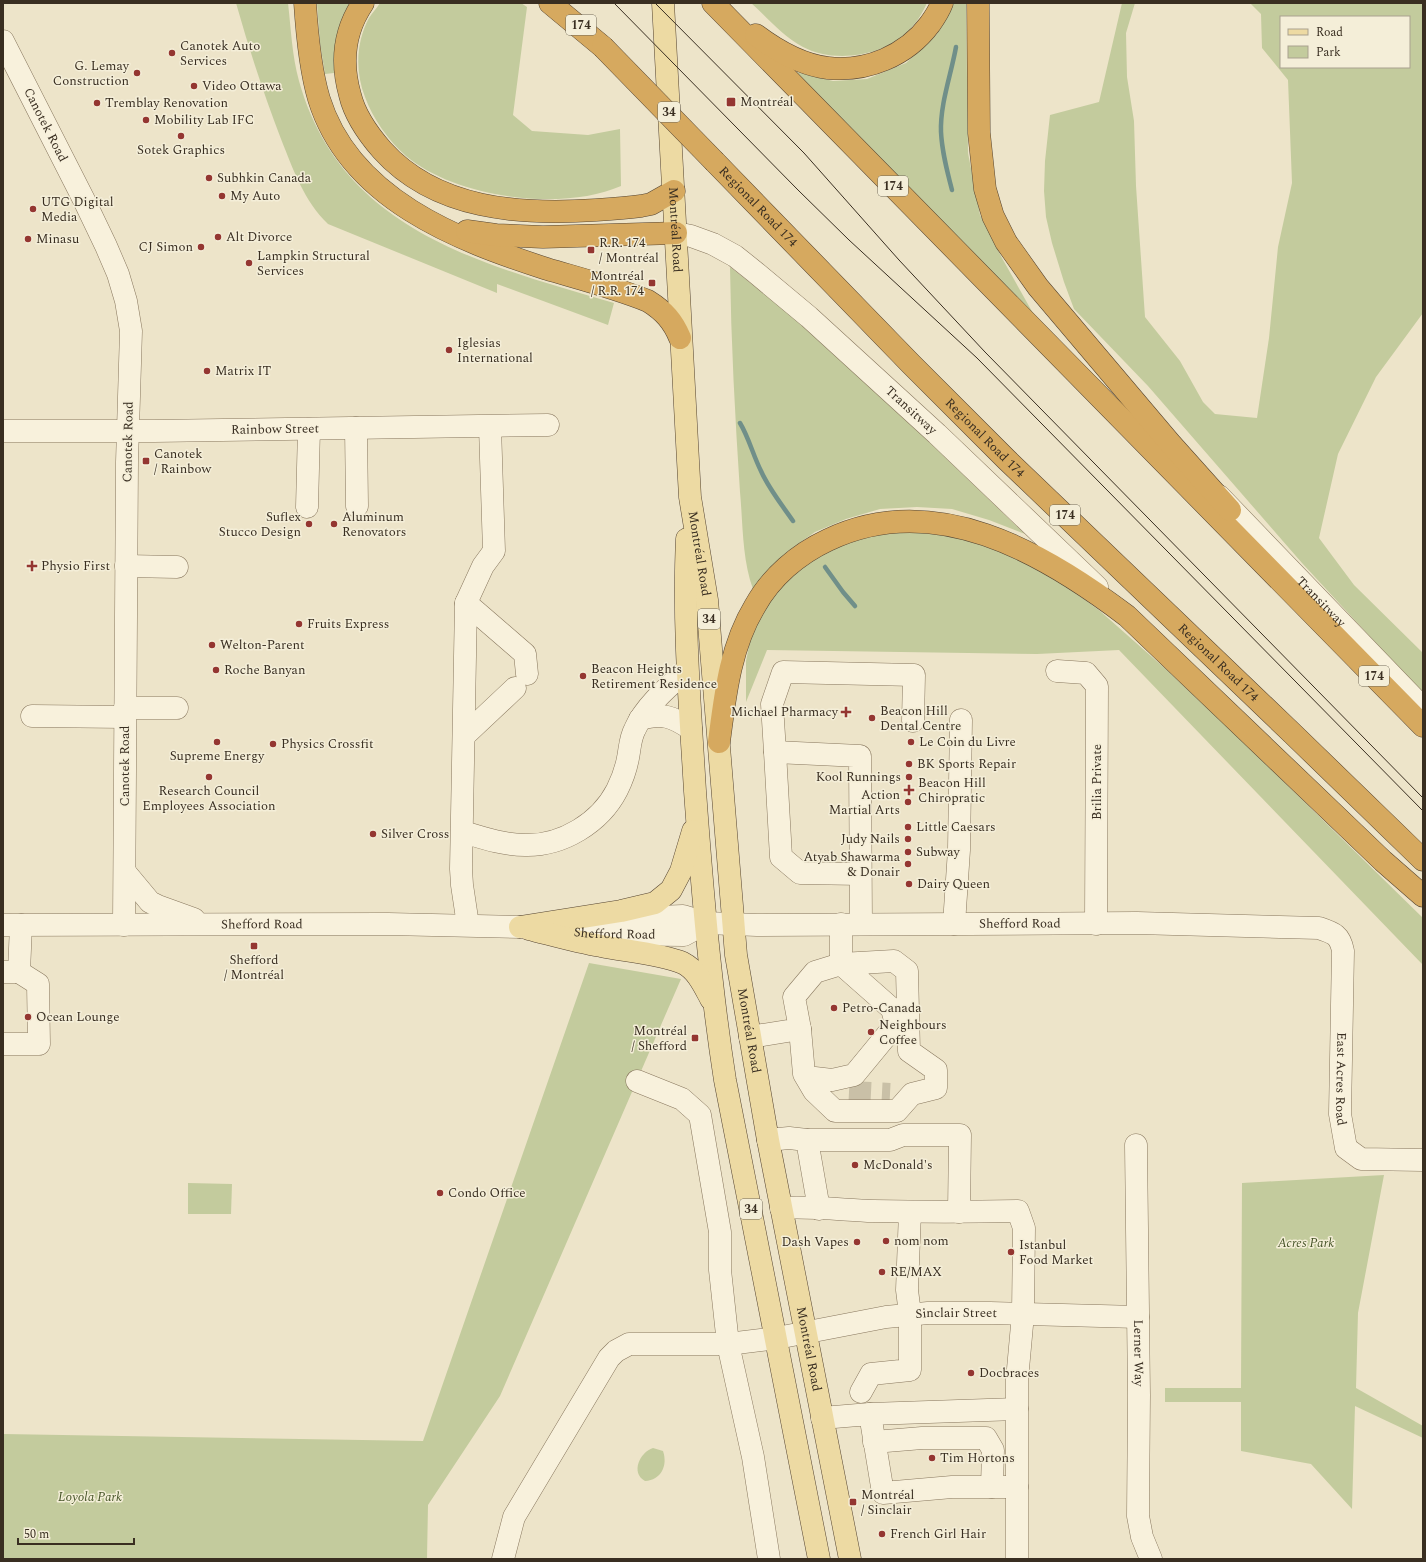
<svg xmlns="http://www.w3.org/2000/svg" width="1426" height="1562" viewBox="0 0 1426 1562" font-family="Spectral,serif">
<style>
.green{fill:#c3cb9d;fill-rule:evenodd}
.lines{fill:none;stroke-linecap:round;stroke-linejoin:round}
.stream{stroke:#708f89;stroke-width:4.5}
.minor-tunnel{stroke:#c9c0a7;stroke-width:22;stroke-dasharray:22 11;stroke-linecap:butt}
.minor-casing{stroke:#88775e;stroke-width:23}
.major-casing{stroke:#564532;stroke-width:23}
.highway-casing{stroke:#564532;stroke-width:23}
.minor{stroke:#f8f1dc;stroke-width:22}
.major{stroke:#eddaa3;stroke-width:22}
.highway{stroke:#d6a95f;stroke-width:22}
.tram{stroke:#392e21;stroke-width:1}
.highway-bridge-casing{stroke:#564532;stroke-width:23;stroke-linecap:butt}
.highway-bridge{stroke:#d6a95f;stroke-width:22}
.poi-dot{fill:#943631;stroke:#f4eed8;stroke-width:1.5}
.labels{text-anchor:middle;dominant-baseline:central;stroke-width:3;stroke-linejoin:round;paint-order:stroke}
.shield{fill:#f4eed8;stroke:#716858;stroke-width:1}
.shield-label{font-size:12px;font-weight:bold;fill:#392e21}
.poi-label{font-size:13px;fill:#392e21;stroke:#f4eed8;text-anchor:start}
.street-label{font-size:13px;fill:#392e21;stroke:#f4eed8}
.park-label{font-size:13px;font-style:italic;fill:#475529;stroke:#f4eed8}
</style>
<rect width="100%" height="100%" fill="#ede4c9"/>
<g class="green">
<path d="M236,3H288C291,29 292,56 299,81C341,231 482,264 614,303L608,325L497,284V293L328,224C304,201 293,169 281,139C264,95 249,49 236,3Z"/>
<polygon points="317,3 350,3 337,36 335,52 334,73 325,74 320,43"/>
<path d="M380,3H521L527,7L513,115L532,131L588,135L620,129L621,186C562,212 456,198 406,156C388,140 373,119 365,97C355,72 356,42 369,18C372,13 377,8 380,3Z"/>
<path d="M751,3H927C922,14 916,24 906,33C881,57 833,63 803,47C782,36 768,18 751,3Z"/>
<polygon points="954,3 966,3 968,153 980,215 1002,258 1034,315 796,72 833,81 867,79 906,63 937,34"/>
<path d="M1122,3H1135L1126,33L1127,77L1134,121L1136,186L1145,317L1180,361L1203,402L1215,414L1257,418L1269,338L1278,247L1292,183L1288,80L1262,48L1261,14L1250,3H1423V313L1376,377L1338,454L1319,538L1354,585L1423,653V694L1302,563L1148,386L1074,309L1064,282L1052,243L1046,217L1044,191L1045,161L1050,115L1099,102ZM1281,17H1409V67H1281Z"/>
<path d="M730,267C835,347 929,443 1025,534L989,520L952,509L917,507L880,509L846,519L815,532L788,551L766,573L753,589C742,559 743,524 740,492C735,417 731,342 730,267Z"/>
<polygon points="891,529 982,540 1064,584 1100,611 1169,672 1241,740 1423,918 1423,965 1119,650 1037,654 767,650 746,702 746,661 750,641 758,618 789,575 827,548"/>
<polygon points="589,963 681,979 500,1396 428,1505 427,1559 3,1559 3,1434 423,1441"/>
<polygon points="1384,1175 1358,1313 1356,1388 1423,1426 1423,1438 1355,1406 1352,1509 1311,1464 1241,1451 1241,1402 1165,1402 1165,1388 1241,1388 1242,1183"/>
<polygon points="188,1183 232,1184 231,1214 188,1214"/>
<path d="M653,1448L663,1451C668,1466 661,1480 645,1481C630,1473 640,1452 653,1448Z"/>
</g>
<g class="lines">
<g class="stream">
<path d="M952,190C947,171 942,152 941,132C940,104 951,75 956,47"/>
<path d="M740,423C749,438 753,455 761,471C769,489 782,505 793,521"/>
<polyline points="825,567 843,592 855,606"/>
</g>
<polyline class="minor-tunnel" points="849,1092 890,1094"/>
<g class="minor-casing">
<g id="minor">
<path id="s1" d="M3,41L84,200L106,246L118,274L126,301L131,331L127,462L124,925"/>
<path id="s2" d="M676,233L691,236L713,244L735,256L755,272L809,317L937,434L1097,587"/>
<polyline points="356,428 357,506"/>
<path id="s3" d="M3,431H154L548,425"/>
<path id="s4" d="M1219,496L1423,708"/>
<polyline points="307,507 309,429"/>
<polyline points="126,566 177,567"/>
<polyline points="466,603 525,654 527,674"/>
<polyline points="1057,671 1086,673 1097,686 1096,924"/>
<polyline points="125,708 177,708"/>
<polyline points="32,716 125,717"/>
<path d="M640,719C662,713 672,716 691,729"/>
<polyline points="464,736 515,688"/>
<polyline points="775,752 781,857 800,873 861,874"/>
<path d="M463,832C483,838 503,845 525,845C562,846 600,823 617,790C622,780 626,769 628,758C630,748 630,738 635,729C645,706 669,686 687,670"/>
<polyline points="125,872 150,902 158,906 194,919"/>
<path id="s5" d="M608,919L683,916L706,923L757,925L1137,923L1319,928C1334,933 1340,935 1343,951L1340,1114L1346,1148L1361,1159L1423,1160"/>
<polyline points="861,924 860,756 775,752 772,704 783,672 914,675 913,721"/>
<polyline points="954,924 959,850 961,720"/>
<path id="s6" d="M3,925L388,924L520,927L595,934L684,935L706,923"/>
<polyline points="468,925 462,885 461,869 466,603 483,566 494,551 490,427"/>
<polyline points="3,972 19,972 21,925"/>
<polyline points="800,1029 804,1074 814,1091 835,1111 897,1111 912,1094 936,1088 936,1070 909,1051 907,971 894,961 841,964 892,1009 896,1024 854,1075 832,1080 806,1077"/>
<polyline points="750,1037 800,1029 794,997 815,972 841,964 841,924"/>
<polyline points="3,1044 39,1044 38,984 19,972"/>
<polyline points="637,1081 682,1099 700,1115 720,1232 720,1270 728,1344 753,1457 769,1559"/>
<polyline points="768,1140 789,1138 807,1140 890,1140 903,1135 960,1135 959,1212"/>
<polyline points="807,1140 819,1209"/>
<path id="s7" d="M1136,1145L1139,1395L1138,1516L1142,1537L1151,1559"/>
<path d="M781,1208C811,1206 844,1210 873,1211C921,1212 969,1212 1018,1211L1024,1228L1023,1314L1017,1380V1559"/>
<polyline points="861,1392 871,1374 910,1370 910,1314 907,1290 910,1212"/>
<polyline points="870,1414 1017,1409"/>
<polyline points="822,1418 870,1414 883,1493 952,1487 1017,1487"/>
<polyline points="874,1442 922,1438 986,1438 993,1450 992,1487"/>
<path id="s8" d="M503,1559L514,1517L609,1358L616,1351L629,1344H728L777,1338L886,1317L928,1313H990L1138,1317"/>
</g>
</g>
<g class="major-casing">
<g id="major">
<path id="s9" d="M663,3L690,497L707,600L736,955L768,1140L850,1559"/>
<path d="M687,539C683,623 690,707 695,791C702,887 710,984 725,1080L819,1559"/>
<polyline points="520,927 621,911 655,903 671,890 681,871 693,831"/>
<path d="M529,929C553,935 577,942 601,946C625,951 661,954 683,963C697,970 704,986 711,999"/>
</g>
</g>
<g class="highway-casing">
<g id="highway">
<path d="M305,3C307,34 310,69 319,99C350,199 457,240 547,269C581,279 616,288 648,301C664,311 673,321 680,338"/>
<path d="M363,3C344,31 341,63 350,95C355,116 368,134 382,150C436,210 520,215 596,210C611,209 626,208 641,206L651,204L674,191"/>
<polyline points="550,3 603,47"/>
<polyline points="713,3 1423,726"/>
<polyline points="978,3 979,133 985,189 993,216 1006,242 1038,287 1170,443 1230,510"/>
<path d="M756,35C776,50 803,65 828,68C867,72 906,56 930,24C935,17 939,11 942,3"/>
<path id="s10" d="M715,162L911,364L1007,460L1293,734L1423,860"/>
<polyline points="467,231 496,235 543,237 676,233"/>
<path d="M719,742C725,696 730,647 755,606C771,577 798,554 828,540C934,489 1043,552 1127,616L1383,861L1423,896"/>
</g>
</g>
<use href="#minor" class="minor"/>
<use href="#major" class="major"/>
<use href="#highway" class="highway"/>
<g class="tram">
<polyline points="614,3 798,190 849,240 977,358 1423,811"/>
<polyline points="655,3 804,153 899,260 985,352 1423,798"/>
</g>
<g class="highway-bridge-casing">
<polyline id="highway-bridge" points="603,47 715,162"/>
</g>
<use href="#highway-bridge" class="highway-bridge"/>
</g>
<g class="poi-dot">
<circle cx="172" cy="53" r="4"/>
<circle cx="137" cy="73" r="4"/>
<circle cx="194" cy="86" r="4"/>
<rect x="726" y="97" width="10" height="10" rx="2"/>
<circle cx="97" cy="103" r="4"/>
<circle cx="146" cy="120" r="4"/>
<circle cx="181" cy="136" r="4"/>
<circle cx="209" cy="178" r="4"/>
<circle cx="222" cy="196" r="4"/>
<circle cx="33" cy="209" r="4"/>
<circle cx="218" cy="237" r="4"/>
<circle cx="28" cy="239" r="4"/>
<circle cx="201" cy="247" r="4"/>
<rect x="587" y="246" width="8" height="8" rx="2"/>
<circle cx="249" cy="263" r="4"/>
<rect x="648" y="279" width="8" height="8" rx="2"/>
<circle cx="449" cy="350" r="4"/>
<circle cx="207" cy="371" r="4"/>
<rect x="142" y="457" width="8" height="8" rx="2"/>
<circle cx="309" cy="524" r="4"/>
<circle cx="334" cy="524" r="4"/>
<path d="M30 560h4v4h4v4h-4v4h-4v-4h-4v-4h4z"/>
<circle cx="299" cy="624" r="4"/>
<circle cx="212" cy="645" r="4"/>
<circle cx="216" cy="670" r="4"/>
<circle cx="583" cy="676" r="4"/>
<path d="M844 706h4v4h4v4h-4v4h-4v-4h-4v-4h4z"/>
<circle cx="872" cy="718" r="4"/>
<circle cx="217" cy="742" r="4"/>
<circle cx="911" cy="742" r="4"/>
<circle cx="273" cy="744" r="4"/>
<circle cx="909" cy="764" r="4"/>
<circle cx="209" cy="777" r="4"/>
<circle cx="909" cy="777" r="4"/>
<path d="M907 784h4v4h4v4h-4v4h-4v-4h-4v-4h4z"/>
<circle cx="908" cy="802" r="4"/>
<circle cx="908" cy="827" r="4"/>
<circle cx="373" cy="834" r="4"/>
<circle cx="908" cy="839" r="4"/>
<circle cx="908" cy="852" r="4"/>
<circle cx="908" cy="864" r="4"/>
<circle cx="909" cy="884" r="4"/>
<rect x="250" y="942" width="8" height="8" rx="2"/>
<circle cx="834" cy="1008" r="4"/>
<circle cx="28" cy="1017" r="4"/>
<circle cx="871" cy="1032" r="4"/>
<rect x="691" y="1034" width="8" height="8" rx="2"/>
<circle cx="855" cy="1165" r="4"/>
<circle cx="440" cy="1193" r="4"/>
<circle cx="886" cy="1241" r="4"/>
<circle cx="857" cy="1242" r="4"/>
<circle cx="1011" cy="1252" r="4"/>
<circle cx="882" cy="1272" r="4"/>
<circle cx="971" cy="1373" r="4"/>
<circle cx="932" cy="1458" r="4"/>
<rect x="849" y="1498" width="8" height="8" rx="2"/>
<circle cx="882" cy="1534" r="4"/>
</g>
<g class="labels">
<g class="shield">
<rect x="566" y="15" width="30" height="20" rx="3"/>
<rect x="658" y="102" width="22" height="20" rx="3"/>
<rect x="878" y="176" width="30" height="20" rx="3"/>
<rect x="1050" y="505" width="30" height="20" rx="3"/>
<rect x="698" y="609" width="22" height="20" rx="3"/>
<rect x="1359" y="666" width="30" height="20" rx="3"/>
<rect x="740" y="1199" width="22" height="20" rx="3"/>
</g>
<g class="shield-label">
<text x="581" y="25">174</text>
<text x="669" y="112">34</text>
<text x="893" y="186">174</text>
<text x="1065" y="515">174</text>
<text x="709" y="619">34</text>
<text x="1374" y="676">174</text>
<text x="751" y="1209">34</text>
</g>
<g class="poi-label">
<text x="180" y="46">Canotek Auto<tspan x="180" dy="15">Services</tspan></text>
<text x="129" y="66" text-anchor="end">G. Lemay<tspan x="129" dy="15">Construction</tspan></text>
<text x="202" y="86">Video Ottawa</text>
<text x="740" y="102">Montréal</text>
<text x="105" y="103">Tremblay Renovation</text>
<text x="154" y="120">Mobility Lab IFC</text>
<text x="181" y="150" text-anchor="middle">Sotek Graphics</text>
<text x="217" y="178">Subhkin Canada</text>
<text x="230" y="196">My Auto</text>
<text x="41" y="202">UTG Digital<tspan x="41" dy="15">Media</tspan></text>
<text x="226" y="237">Alt Divorce</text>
<text x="36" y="239">Minasu</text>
<text x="599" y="243">R.R. 174<tspan x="599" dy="15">/ Montréal</tspan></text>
<text x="193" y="247" text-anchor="end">CJ Simon</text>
<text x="257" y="256">Lampkin Structural<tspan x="257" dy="15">Services</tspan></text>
<text x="644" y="276" text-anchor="end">Montréal<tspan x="644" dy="15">/ R.R. 174</tspan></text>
<text x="457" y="343">Iglesias<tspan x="457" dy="15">International</tspan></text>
<text x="215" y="371">Matrix IT</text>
<text x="154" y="454">Canotek<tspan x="154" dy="15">/ Rainbow</tspan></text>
<text x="301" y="517" text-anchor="end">Suflex<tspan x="301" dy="15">Stucco Design</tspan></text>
<text x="342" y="517">Aluminum<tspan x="342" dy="15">Renovators</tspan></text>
<text x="41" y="566">Physio First</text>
<text x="307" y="624">Fruits Express</text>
<text x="220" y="645">Welton-Parent</text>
<text x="591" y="669">Beacon Heights<tspan x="591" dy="15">Retirement Residence</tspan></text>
<text x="224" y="670">Roche Banyan</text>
<text x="880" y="711">Beacon Hill<tspan x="880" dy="15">Dental Centre</tspan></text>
<text x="838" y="712" text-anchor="end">Michael Pharmacy</text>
<text x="919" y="742">Le Coin du Livre</text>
<text x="281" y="744">Physics Crossfit</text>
<text x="217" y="756" text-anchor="middle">Supreme Energy</text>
<text x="917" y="764">BK Sports Repair</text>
<text x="901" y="777" text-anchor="end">Kool Runnings</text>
<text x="918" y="783">Beacon Hill<tspan x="918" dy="15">Chiropratic</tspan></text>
<text x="209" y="791" text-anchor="middle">Research Council<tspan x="209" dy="15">Employees Association</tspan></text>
<text x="900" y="795" text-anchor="end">Action<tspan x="900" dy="15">Martial Arts</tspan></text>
<text x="916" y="827">Little Caesars</text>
<text x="381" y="834">Silver Cross</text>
<text x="900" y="839" text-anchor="end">Judy Nails</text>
<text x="916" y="852">Subway</text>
<text x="900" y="857" text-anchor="end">Atyab Shawarma<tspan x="900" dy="15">&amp; Donair</tspan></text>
<text x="917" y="884">Dairy Queen</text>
<text x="254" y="960" text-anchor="middle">Shefford<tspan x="254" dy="15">/ Montréal</tspan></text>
<text x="842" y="1008">Petro-Canada</text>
<text x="36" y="1017">Ocean Lounge</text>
<text x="879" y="1025">Neighbours<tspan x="879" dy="15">Coffee</tspan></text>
<text x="687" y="1031" text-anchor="end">Montréal<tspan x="687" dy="15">/ Shefford</tspan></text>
<text x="863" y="1165">McDonald's</text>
<text x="448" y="1193">Condo Office</text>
<text x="894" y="1241">nom nom</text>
<text x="849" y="1242" text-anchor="end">Dash Vapes</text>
<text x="1019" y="1245">Istanbul<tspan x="1019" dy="15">Food Market</tspan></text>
<text x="890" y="1272">RE/MAX</text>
<text x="979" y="1373">Docbraces</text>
<text x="940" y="1458">Tim Hortons</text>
<text x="861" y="1495">Montréal<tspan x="861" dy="15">/ Sinclair</tspan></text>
<text x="890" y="1534">French Girl Hair</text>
</g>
<g class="street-label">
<text stroke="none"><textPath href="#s1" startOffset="94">Canotek Road</textPath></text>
<text stroke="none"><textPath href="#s10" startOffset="62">Regional Road 174</textPath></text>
<text stroke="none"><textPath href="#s9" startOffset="227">Montréal Road</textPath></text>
<text stroke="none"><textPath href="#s2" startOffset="298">Transitway</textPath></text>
<text stroke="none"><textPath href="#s3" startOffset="272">Rainbow Street</textPath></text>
<text stroke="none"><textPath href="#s10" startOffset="386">Regional Road 174</textPath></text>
<text transform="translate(128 442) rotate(-89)">Canotek Road</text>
<text stroke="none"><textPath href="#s9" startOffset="552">Montréal Road</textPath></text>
<text stroke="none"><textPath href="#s4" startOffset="147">Transitway</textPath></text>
<text stroke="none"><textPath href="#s10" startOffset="710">Regional Road 174</textPath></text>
<text transform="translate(125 766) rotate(-90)">Canotek Road</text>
<text transform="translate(1097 782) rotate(-90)">Brilia Private</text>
<text stroke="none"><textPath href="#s6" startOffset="259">Shefford Road</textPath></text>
<text stroke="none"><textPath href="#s5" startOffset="413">Shefford Road</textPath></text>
<text stroke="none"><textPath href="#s6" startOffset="612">Shefford Road</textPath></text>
<text stroke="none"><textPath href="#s9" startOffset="1032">Montréal Road</textPath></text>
<text stroke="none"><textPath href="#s5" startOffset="876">East Acres Road</textPath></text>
<text stroke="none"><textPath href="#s8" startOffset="583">Sinclair Street</textPath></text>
<text stroke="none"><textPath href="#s9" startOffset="1356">Montréal Road</textPath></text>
<text stroke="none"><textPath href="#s7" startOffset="208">Lerner Way</textPath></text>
</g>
<g class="park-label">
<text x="1306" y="1243">Acres Park</text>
<text x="90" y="1497">Loyola Park</text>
</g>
</g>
<rect width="1426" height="1562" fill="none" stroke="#392e21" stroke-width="8"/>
<rect x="1280" y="16" width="130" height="52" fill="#f4eed8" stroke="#a9a18f"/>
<rect x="1288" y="29" width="20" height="6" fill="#eddaa3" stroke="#a9a18f"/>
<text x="1316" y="36" font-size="12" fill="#392e21">Road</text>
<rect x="1288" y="46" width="20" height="12" fill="#c3cb9d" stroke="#a9a18f"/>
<text x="1316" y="56" font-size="12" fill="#392e21">Park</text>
<path d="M18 1538v6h116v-6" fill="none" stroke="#392e21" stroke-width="2"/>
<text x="24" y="1538" font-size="12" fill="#392e21" stroke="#f4eed8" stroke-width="3" paint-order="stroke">50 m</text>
</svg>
